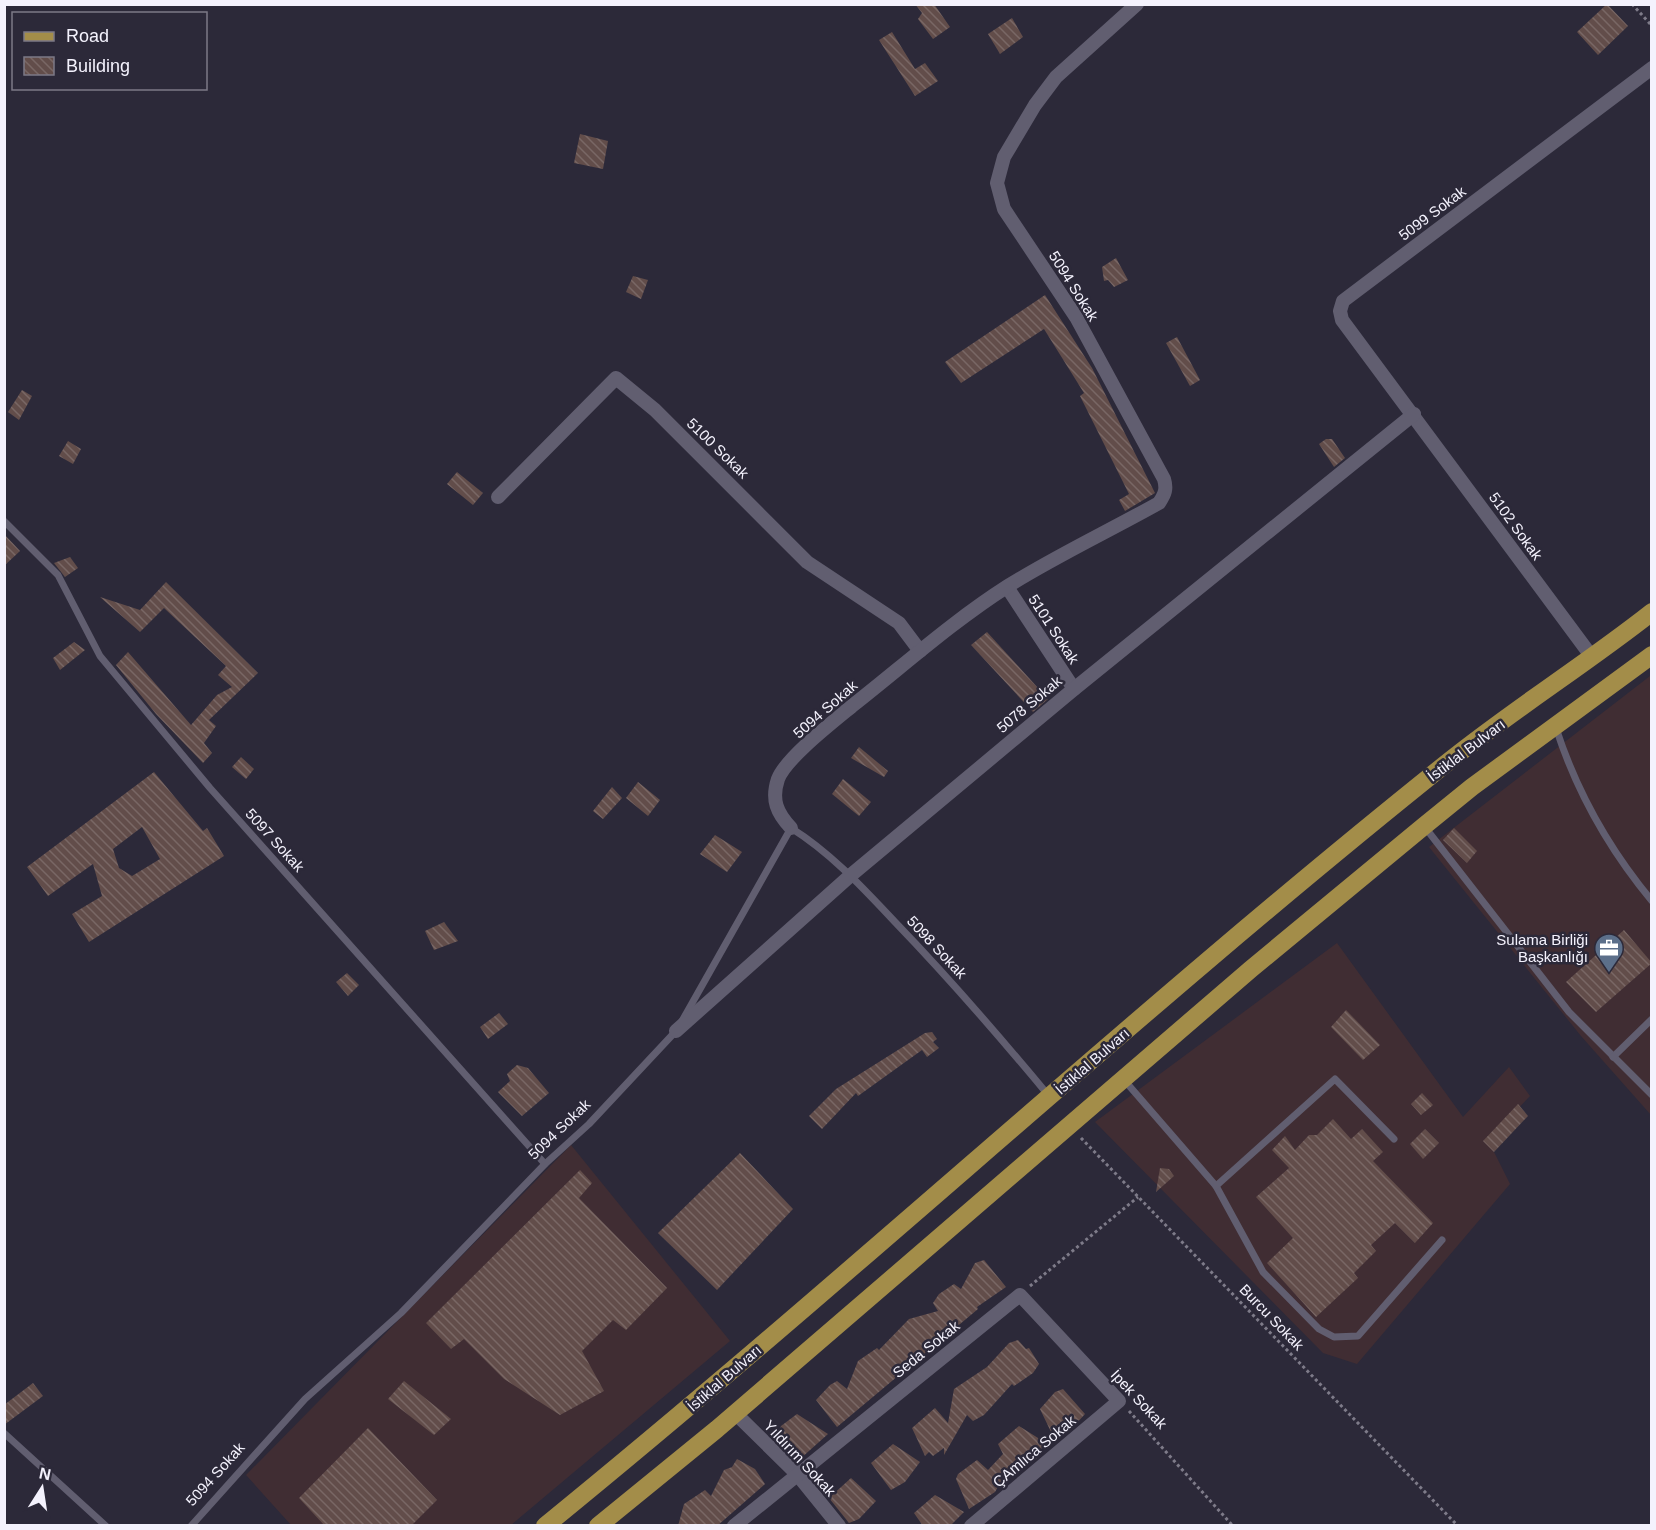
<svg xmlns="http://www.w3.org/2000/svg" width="1656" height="1530" viewBox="0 0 1656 1530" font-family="Helvetica,sans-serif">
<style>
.industrial{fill:#402d33}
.building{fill:url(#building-back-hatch);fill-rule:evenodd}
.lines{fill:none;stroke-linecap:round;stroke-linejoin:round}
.path{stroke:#7e7b89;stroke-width:3;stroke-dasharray:3 3;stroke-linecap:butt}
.lane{stroke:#615e70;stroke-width:7}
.street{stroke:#615e70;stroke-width:14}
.primary{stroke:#a38d49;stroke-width:18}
.labels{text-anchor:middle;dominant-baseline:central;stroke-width:5;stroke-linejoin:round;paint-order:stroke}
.street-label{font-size:15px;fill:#f4f2fd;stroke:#2c2939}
.poi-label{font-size:15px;fill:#f4f2fd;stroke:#2c2939;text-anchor:end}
</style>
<defs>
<pattern id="building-back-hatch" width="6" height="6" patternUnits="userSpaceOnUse" patternTransform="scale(1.5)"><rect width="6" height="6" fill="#624d4a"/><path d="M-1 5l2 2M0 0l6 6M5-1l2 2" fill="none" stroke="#796765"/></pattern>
</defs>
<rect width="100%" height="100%" fill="#2c2939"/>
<g class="industrial">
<polygon points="1650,676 1652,678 1651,1115 1581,1036 1429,847"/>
<polygon points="1337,943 1463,1117 1509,1067 1530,1096 1488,1140 1510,1184 1357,1364 1323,1353 1095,1122"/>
<polygon points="571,1145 730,1341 511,1525 291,1525 246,1475"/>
</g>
<g class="building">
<polygon points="915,4 934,4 950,27 933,39 918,19 922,13"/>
<polygon points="1607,4 1628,26 1598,55 1577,32"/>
<polygon points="1012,18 1023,37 1000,54 988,34"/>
<polygon points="892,32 915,69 925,63 938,81 915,96 879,40"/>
<polygon points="580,134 608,141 603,169 574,163"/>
<polygon points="1116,258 1128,280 1114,287 1108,280 1104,281 1102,267"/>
<polygon points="633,276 648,280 641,299 626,292"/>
<polygon points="1045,295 1092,368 1155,493 1125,511 1119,500 1129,494 1080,396 1084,393 1044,329 961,383 945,362"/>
<polygon points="1177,337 1200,380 1190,386 1166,343"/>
<polygon points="22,390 32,396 19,420 8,412"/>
<polygon points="1326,439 1332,439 1345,458 1334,467 1319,444"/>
<polygon points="68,441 81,449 73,464 59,456"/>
<polygon points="457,472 483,493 473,505 447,484"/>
<polygon points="4,534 20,551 4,566"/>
<polygon points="70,557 78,568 65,577 54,563"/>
<polygon points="166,582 258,673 209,720 216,726 204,743 212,753 203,763 156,714 116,665 128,652 191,725 217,695 232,687 218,675 226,666 164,608 140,632 100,597 140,610"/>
<polygon points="987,632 1048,699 1033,712 971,645"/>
<polygon points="74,642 85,650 60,670 53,658"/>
<polygon points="859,747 888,771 884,777 851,758"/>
<polygon points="241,757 254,769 246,779 232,767"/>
<path d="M154,772L203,831L207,828L224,856L89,942L72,914L102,896L93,864L48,896L27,867ZM142,827L160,859L132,876L119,868L113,849Z"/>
<polygon points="843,779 871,802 859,816 832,794"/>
<polygon points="638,782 660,800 648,816 626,798"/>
<polygon points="612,787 622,798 603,819 593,811"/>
<polygon points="1454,828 1477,851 1467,863 1443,840"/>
<polygon points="715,835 742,852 727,872 700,854"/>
<polygon points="444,922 458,941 434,950 425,931"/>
<polygon points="1624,930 1652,963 1596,1012 1566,982"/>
<polygon points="347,973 359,985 348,996 336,982"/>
<polygon points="1346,1010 1380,1045 1363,1060 1331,1027"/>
<polygon points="499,1013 508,1024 488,1039 480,1027"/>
<polygon points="932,1032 937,1039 933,1042 939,1048 927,1057 922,1050 858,1096 856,1093 822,1129 809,1116 836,1089 925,1033"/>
<polygon points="517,1065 528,1068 549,1093 522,1116 498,1092 510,1081 507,1074"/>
<polygon points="1422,1093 1433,1105 1421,1115 1411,1104"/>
<polygon points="1518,1104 1528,1116 1494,1152 1483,1141"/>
<polygon points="1333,1119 1351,1139 1362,1129 1383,1152 1373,1161 1433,1223 1415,1243 1395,1223 1371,1245 1376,1251 1354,1273 1358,1278 1316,1317 1267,1263 1293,1238 1256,1197 1289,1168 1272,1150 1285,1136 1295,1150 1309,1135 1317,1135"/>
<polygon points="1425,1129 1439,1143 1423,1159 1410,1144"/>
<polygon points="740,1153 793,1209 717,1290 658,1233"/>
<polygon points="1160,1168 1169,1169 1174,1176 1156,1192"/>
<polygon points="580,1170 592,1183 579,1198 667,1288 626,1330 613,1320 582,1351 604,1391 560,1415 504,1379 464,1339 451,1349 426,1323"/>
<polygon points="984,1260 1006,1287 977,1307 978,1309 837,1427 816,1400 830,1385 837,1381 847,1389 858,1361 877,1348 879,1350 909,1319 938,1311 933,1303 939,1294 954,1284 961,1289 975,1263"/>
<polygon points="1018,1340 1026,1349 1029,1348 1039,1364 1033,1373 1014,1386 1012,1384 984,1415 973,1421 967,1415 944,1455 944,1448 933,1456 929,1452 925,1456 912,1428 935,1408 948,1423 954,1389 987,1367 1009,1343"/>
<polygon points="404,1381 451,1419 434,1435 388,1399"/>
<polygon points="33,1383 43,1396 4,1425 4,1405"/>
<polygon points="1063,1389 1085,1414 1074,1426 1060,1434 1055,1430 1052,1434 1040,1409 1055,1392"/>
<polygon points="797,1414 828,1434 800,1459 784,1445 778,1433 781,1426"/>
<polygon points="1019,1426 1046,1443 1036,1459 1017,1470 1011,1465 995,1492 969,1509 956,1479 958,1474 977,1460 988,1470 1003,1454 998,1444"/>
<polygon points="368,1428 437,1500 411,1526 325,1526 299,1498"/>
<polygon points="893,1444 920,1462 905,1482 891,1490 871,1463"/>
<polygon points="737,1459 755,1469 765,1484 717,1526 678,1526 684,1504 705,1490 711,1496 724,1470 732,1467"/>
<polygon points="851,1478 876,1501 859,1519 849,1523 829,1498"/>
<polygon points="935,1495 964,1512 950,1526 923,1526 914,1513"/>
</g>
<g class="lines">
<g class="path">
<polyline points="1632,4 1652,26"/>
<polyline points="1081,1138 1458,1526"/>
<polyline points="1030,1286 1138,1197"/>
<polyline points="1129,1411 1233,1526"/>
</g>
<g class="lane">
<polyline points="4,521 58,575 100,656 210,788 545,1164"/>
<path d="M1556,728C1577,793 1608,848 1652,901"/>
<polyline points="1424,826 1569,1012 1652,1095"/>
<path d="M682,1021L791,828C831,853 863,888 895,922C949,978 1000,1037 1049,1096"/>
<polyline points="1613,1057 1652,1019"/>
<polyline points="1125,1081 1216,1186 1263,1272 1319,1329 1334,1337 1358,1336 1442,1240"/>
<polyline points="1216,1186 1335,1079 1394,1139"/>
<polyline points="4,1433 106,1526"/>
<polyline points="191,1526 305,1399 401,1313 545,1164 589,1124 676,1031"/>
</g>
<g class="street">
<polyline points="498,497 616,378 655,410 807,562 899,623 920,651"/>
<polyline points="1007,587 1074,689"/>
<polyline points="1592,657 1342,320 1340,311 1343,301 1652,68"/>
<path d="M791,828C777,813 771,800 778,779C786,758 834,721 852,706C903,666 953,621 1008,586C1056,556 1109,531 1159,503C1165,494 1167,489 1164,479L1076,317L1004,209L997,183L1004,157L1035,105L1056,77L1137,4"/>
<polyline points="676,1031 851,875 1074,689 1414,414"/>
<polyline points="736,1414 797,1474 839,1526"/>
<polyline points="734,1526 1020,1295 1119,1401 971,1526"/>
</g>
<g class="primary">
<path d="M545,1526C851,1277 1140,1008 1448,762C1514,709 1586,664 1652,612"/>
<polyline points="598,1526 717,1429 1251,969 1424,826 1472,787 1652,655"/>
</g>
</g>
<defs>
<g id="office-pin" transform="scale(1.5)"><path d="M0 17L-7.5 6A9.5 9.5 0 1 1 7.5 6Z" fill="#5c6f8a" stroke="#2c2939"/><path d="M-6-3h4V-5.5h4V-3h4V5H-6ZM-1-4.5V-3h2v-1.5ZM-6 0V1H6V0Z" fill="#fff"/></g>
</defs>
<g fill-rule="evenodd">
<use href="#office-pin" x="1609" y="948"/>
</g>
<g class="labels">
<g class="street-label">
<text transform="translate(1432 213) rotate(-37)">5099 Sokak</text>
<text transform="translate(1074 286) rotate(58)">5094 Sokak</text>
<text transform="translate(718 448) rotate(44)">5100 Sokak</text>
<text transform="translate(1516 526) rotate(54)">5102 Sokak</text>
<text transform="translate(1054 629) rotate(57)">5101 Sokak</text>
<text transform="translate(1029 704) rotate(-40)">5078 Sokak</text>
<text transform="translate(825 709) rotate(-41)">5094 Sokak</text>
<text transform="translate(1466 750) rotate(-37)">İstiklal Bulvarı</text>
<text transform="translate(275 840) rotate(48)">5097 Sokak</text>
<text transform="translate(937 947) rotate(47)">5098 Sokak</text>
<text transform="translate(1092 1061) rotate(-41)">İstiklal Bulvarı</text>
<text transform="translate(559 1129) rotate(-44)">5094 Sokak</text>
<text transform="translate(1272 1317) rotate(46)">Burcu Sokak</text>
<text transform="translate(926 1349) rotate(-39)">Seda Sokak</text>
<text transform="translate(724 1378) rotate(-41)">İstiklal Bulvarı</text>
<text transform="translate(1139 1399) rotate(47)">İpek Sokak</text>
<text transform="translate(1034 1451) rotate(-40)">ÇAmlıca Sokak</text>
<text transform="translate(800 1458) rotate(47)">Yıldırım Sokak</text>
<text transform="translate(215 1474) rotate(-48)">5094 Sokak</text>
</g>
<g class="poi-label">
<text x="1588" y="939">Sulama Birliği<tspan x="1588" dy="17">Başkanlığı</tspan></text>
</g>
</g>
<rect width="1656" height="1530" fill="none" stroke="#f4f2fd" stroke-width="12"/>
<rect x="12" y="12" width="195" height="78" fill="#2c2939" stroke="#7c7987" stroke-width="1.5"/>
<rect x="24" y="32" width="30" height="9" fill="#a38d49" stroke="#7c7987" stroke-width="1.5"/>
<text x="66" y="42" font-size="18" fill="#f4f2fd">Road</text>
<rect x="24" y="57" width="30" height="18" fill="url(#building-back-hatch)" stroke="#7c7987" stroke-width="1.5"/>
<text x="66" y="72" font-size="18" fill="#f4f2fd">Building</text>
<g transform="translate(42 1488) rotate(12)" stroke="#2c2939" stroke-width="4.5" paint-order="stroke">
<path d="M0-4.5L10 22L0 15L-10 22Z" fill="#f4f2fd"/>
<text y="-9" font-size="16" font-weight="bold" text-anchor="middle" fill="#f4f2fd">N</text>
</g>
</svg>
